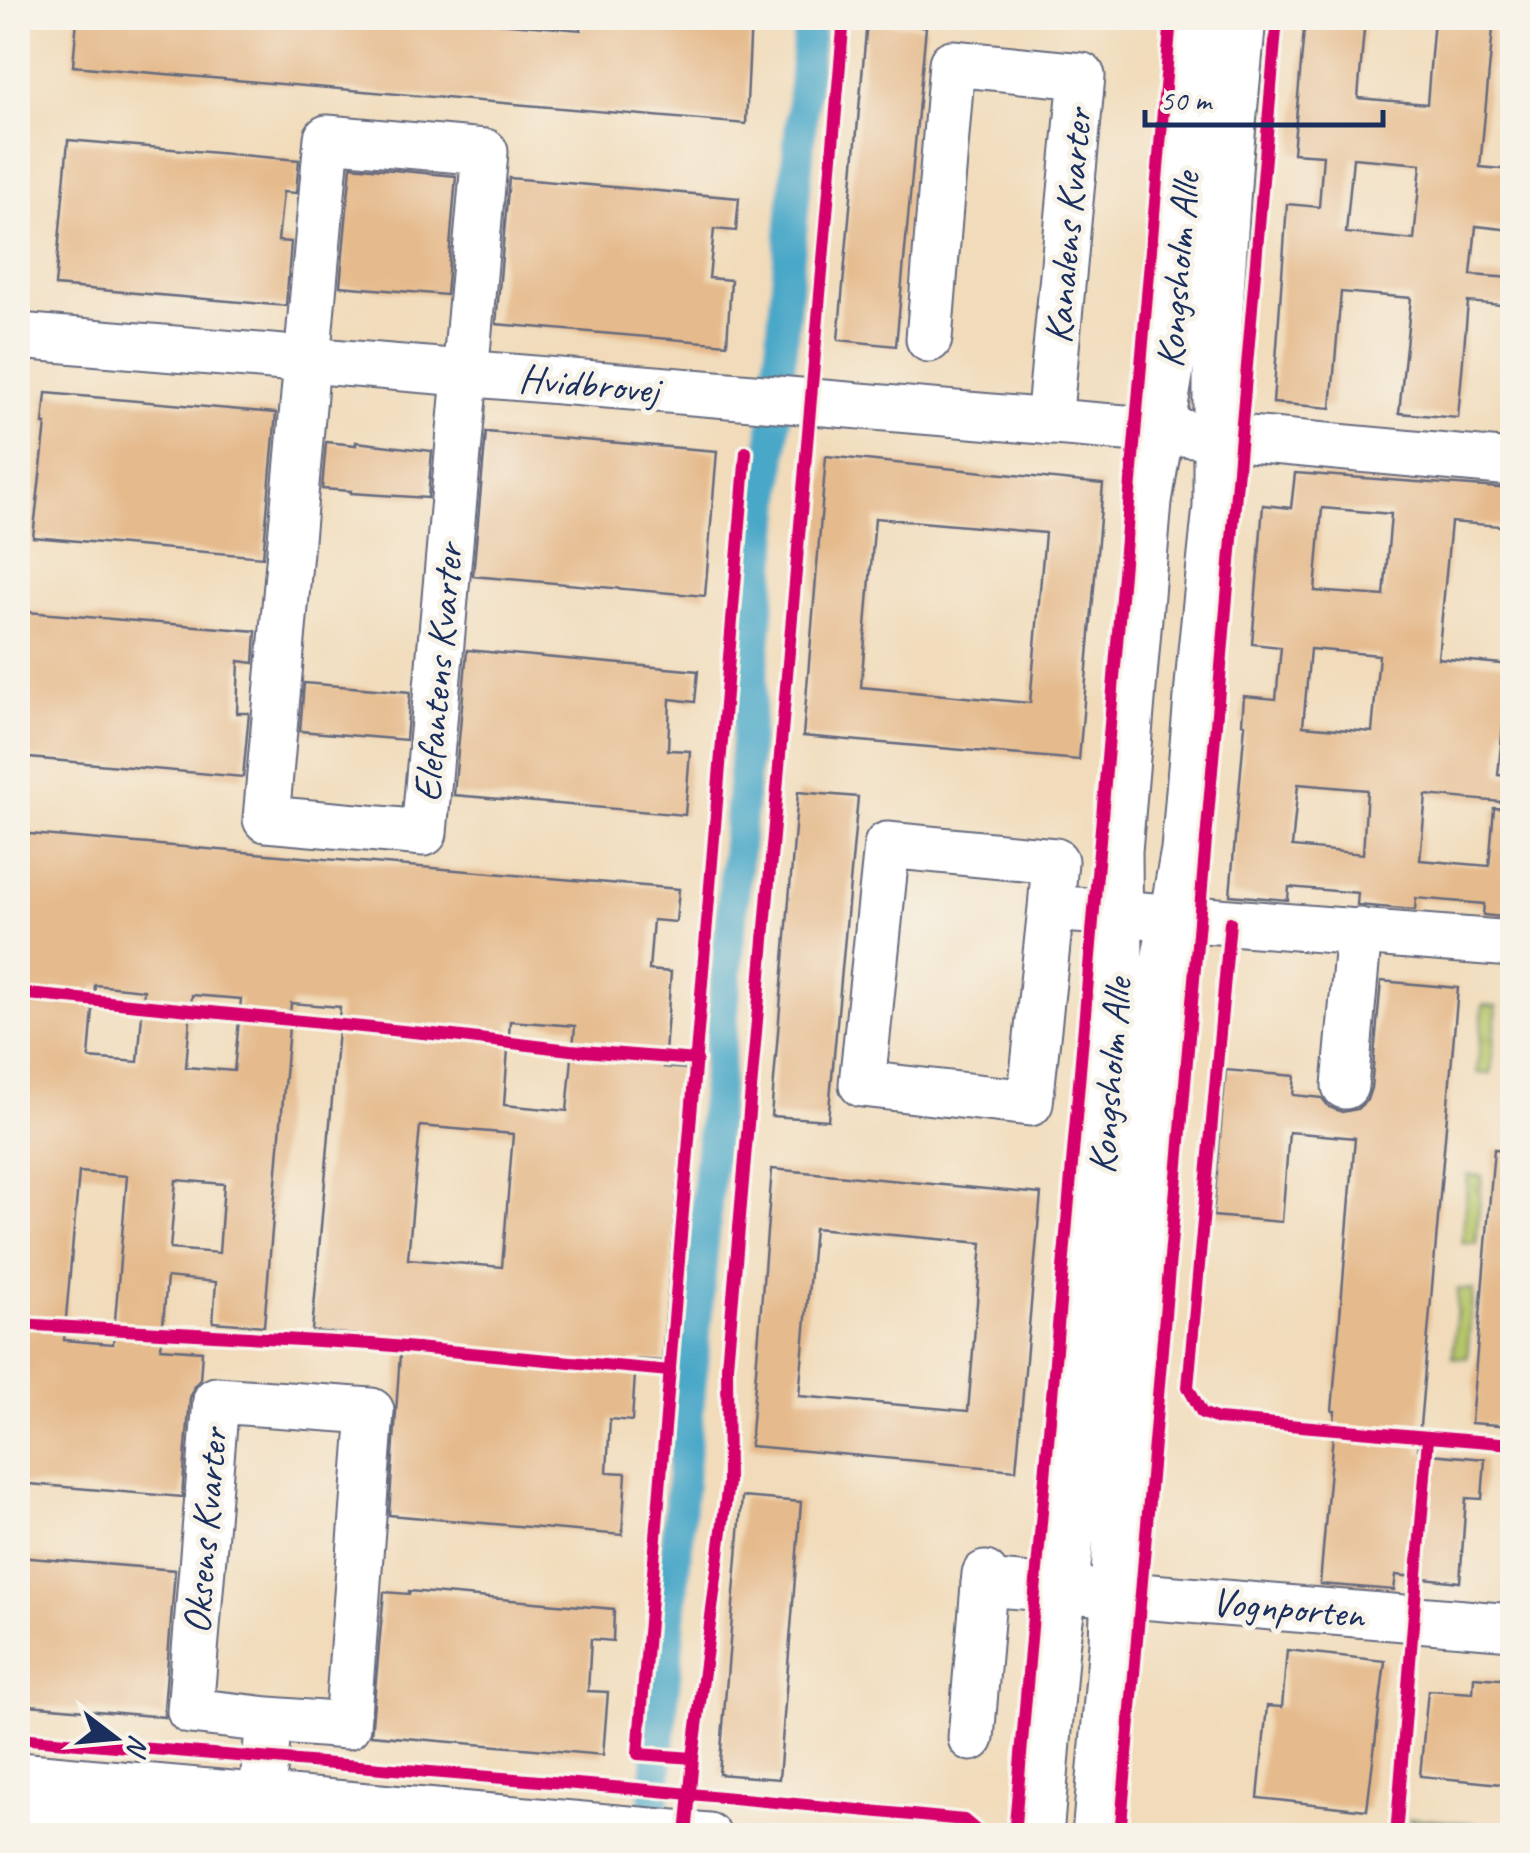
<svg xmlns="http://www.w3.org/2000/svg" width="1530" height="1853" viewBox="0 0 1530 1853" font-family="Caveat,sans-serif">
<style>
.grass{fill:url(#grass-tufts);stroke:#687a62;stroke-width:2.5}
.forest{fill:url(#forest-crowns);stroke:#566c5d;stroke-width:2.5}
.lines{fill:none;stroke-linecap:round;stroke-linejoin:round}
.canal{stroke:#49a7c8;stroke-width:32}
.building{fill:#e5ba8c;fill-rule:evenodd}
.minor-casing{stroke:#666b7e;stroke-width:49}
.minor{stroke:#fff;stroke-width:45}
.cycleway-casing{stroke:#f7f3e8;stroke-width:19}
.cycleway{stroke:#d6006c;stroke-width:12}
.labels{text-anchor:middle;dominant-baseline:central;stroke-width:10;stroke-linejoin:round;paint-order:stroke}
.street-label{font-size:40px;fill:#1b2f5e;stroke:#f7f3e8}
</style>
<defs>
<pattern id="grass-tufts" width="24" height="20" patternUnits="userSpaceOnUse" patternTransform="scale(2.5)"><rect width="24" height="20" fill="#b5c567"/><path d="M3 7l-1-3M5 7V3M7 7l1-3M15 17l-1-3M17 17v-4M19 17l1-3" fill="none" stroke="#92a058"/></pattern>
<pattern id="forest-crowns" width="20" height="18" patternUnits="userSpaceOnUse" patternTransform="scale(2.5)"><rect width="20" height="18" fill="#90aa5c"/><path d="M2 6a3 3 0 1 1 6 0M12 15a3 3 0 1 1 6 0" fill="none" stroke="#758b4f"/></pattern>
</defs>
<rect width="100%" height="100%" fill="#f7f3e8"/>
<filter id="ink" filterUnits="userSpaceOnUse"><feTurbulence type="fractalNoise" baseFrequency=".01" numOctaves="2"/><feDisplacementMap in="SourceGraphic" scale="20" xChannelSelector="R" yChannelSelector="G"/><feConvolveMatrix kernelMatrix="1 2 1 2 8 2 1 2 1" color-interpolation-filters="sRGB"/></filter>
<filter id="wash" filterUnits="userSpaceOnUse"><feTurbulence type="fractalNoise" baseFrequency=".0048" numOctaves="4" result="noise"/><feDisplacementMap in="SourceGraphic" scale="40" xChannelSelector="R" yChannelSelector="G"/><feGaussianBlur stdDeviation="2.25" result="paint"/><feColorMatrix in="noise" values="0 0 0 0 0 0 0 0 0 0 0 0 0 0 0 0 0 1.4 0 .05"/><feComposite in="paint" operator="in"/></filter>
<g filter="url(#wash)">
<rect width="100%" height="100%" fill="#f1dbba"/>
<g class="grass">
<polygon points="1483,1005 1497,1006 1491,1074 1477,1073"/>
<polygon points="1468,1175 1482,1176 1476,1244 1462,1243"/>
<polygon points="1458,1289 1473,1290 1467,1358 1453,1357"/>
</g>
<polygon class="forest" points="1410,1818 1512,1827 1512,1835 1409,1835"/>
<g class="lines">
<polyline class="canal" points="651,1836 810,18"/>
</g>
<g id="blocks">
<g class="building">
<polygon points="77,18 250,18 337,26 338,18 439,18 581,30 582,18 751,18 746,124 73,66"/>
<path d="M1305,18H1365L1358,98L1427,104L1434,18H1494L1480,167L1512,170V230L1476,226L1471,275L1512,278V306L1468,302L1458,418L1399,413L1411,298L1341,292L1331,408L1273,403L1287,204L1319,207L1323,155L1293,153ZM1353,158L1421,164L1414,240L1346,233Z"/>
<polygon points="867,21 926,27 896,346 838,340"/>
<polygon points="68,140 299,160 296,193 283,192 278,241 291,242 286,306 55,286"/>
<polygon points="351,166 456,176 446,295 340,286"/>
<polygon points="509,178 739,198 736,231 714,229 709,278 731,280 727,344 496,324"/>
<polygon points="46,393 276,413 263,557 33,537 46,424 43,424"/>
<polygon points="486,432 717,451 705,596 473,576"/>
<polygon points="326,442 356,445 356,442 432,451 428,498 351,493 351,491 322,489"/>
<path d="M826,456L1103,484L1079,760L803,736ZM875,518L1045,533L1030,703L861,687Z"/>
<path d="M1295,473L1512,489V527L1451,522L1438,658L1512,665V726L1503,725L1498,775L1512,776V803L1426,795L1420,860L1489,866L1494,808L1512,809V918L1483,915L1484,904L1416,898L1415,910L1357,905L1358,893L1289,887L1288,900L1230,895L1245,724L1242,723L1244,696L1276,699L1281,647L1252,644L1263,505L1291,508ZM1322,508L1391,514L1384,596L1315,591ZM1310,649L1379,655L1372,732L1303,726ZM1298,784L1367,790L1363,854L1292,847Z"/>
<polygon points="27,612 256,631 254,663 239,661 237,713 249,713 243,777 18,757 18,729"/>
<polygon points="467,650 698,671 695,702 670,699 668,750 690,751 685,815 454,795"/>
<polygon points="304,683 410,692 406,740 300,731"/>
<polygon points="798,792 858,797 828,1120 771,1116"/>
<path d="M18,833L679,889L676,922L653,920L649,970L671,972L664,1067L687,1069L662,1361L636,1359L632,1421L610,1419L607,1472L626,1473L622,1535L389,1515L401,1339L312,1331L340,1007L291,1003L264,1326L213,1322L216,1282L167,1277L161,1348L202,1351L200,1380L194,1386L190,1398L182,1497L18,1483ZM95,985L144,990L138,1062L89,1058ZM192,995L241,999L234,1071L186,1067ZM510,1021L575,1026L567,1111L504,1105ZM420,1126L513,1134L502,1267L408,1259ZM79,1172L127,1176L113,1344L64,1340ZM176,1180L224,1184L219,1253L170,1249Z"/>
<polygon points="1381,981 1458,988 1418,1449 1420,1449 1420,1453 1485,1459 1482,1499 1466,1498 1460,1582 1396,1575 1394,1590 1320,1584 1335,1411 1332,1411 1355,1138 1289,1132 1282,1222 1213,1216 1226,1070 1295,1076 1293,1095 1322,1098 1329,1107 1342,1112 1357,1109 1367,1100 1371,1088"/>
<polygon points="1494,1149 1512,1150 1512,1426 1471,1423"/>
<path d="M772,1169L1041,1194L1016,1470L750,1446ZM814,1228L982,1243L968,1411L799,1396Z"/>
<polygon points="742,1497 801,1502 779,1779 719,1774"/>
<polygon points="18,1557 175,1570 164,1709 165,1717 18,1704"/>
<polygon points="409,1591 614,1609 613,1641 591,1639 588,1691 608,1692 603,1755 371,1735 384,1592 409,1594"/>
<polygon points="1287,1650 1385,1661 1367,1810 1258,1798 1267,1706 1282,1707"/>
<polygon points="1474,1677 1512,1680 1512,1785 1420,1776 1428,1690 1473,1693"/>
</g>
</g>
</g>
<g filter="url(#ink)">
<use href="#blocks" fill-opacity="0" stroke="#666b7e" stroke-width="2.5"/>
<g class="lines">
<g class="minor-casing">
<g id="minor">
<polygon points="327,138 485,152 424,833 266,819"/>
<polyline points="18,336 1161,431 1512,463"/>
<polyline points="929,339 952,63 1082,76 1049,422"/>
<polyline points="1051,908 1030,1103 862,1084 887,845 1055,861 1051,908 1512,944"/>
<polyline points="1345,1086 1359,931"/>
<polyline points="984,1583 1512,1627"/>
<polyline points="971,1738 985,1574"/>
<polyline points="18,1775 708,1836"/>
<polyline points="18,1817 232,1836"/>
<polyline points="258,1836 269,1720 347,1726 371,1411 216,1400 190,1711 269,1720"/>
<polyline points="1040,1836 1056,1647 1069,1558 1120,960 1119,851 1149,501 1172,363 1199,18"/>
<polyline points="1095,1836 1112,1643 1116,1521 1164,962 1184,850 1201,651 1216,507 1216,366 1230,156 1243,18"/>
</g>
</g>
<use href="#minor" class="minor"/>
<g class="cycleway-casing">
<g id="cycleway">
<polyline points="1230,922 1188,1387 1202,1413 1218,1419 1512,1444"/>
<polyline points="18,993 453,1036 570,1050 697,1060"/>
<polyline points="18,1324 371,1344 670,1371"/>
<polyline points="18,1738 637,1789 964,1820 983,1836"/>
<polyline points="693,1758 638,1754 746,452"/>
<polyline points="686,1836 693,1758 728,1483 727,1366 844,18"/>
<polyline points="1014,1836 1171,18"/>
<polyline points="1120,1836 1277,18"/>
<polyline points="1396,1836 1428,1438"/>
</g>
</g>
<use href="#cycleway" class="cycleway"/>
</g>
</g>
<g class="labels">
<g class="street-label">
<text transform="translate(1068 226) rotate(-85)">Kanalens Kvarter</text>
<text transform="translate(1178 270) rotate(-85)">Kongsholm Alle</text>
<text transform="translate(589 384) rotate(5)">Hvidbrovej</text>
<text transform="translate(438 673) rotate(-85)">Elefantens Kvarter</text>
<text transform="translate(1110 1076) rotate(-85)">Kongsholm Alle</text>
<text transform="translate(205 1531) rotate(-85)">Oksens Kvarter</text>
<text transform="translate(1288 1608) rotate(5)">Vognporten</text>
</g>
</g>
<rect width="1530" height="1853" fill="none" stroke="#f7f3e8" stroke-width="60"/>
<g transform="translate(115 1738) rotate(106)" stroke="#f7f3e8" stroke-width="8" paint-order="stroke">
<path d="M0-8L18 38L0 25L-18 38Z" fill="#1b2f5e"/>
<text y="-15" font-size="28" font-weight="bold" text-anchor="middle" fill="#1b2f5e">N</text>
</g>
<path d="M1145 110v15h238v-15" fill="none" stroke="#1b2f5e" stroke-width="5"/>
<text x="1160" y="110" font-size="30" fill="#1b2f5e" stroke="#f7f3e8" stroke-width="8" paint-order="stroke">50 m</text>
</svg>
